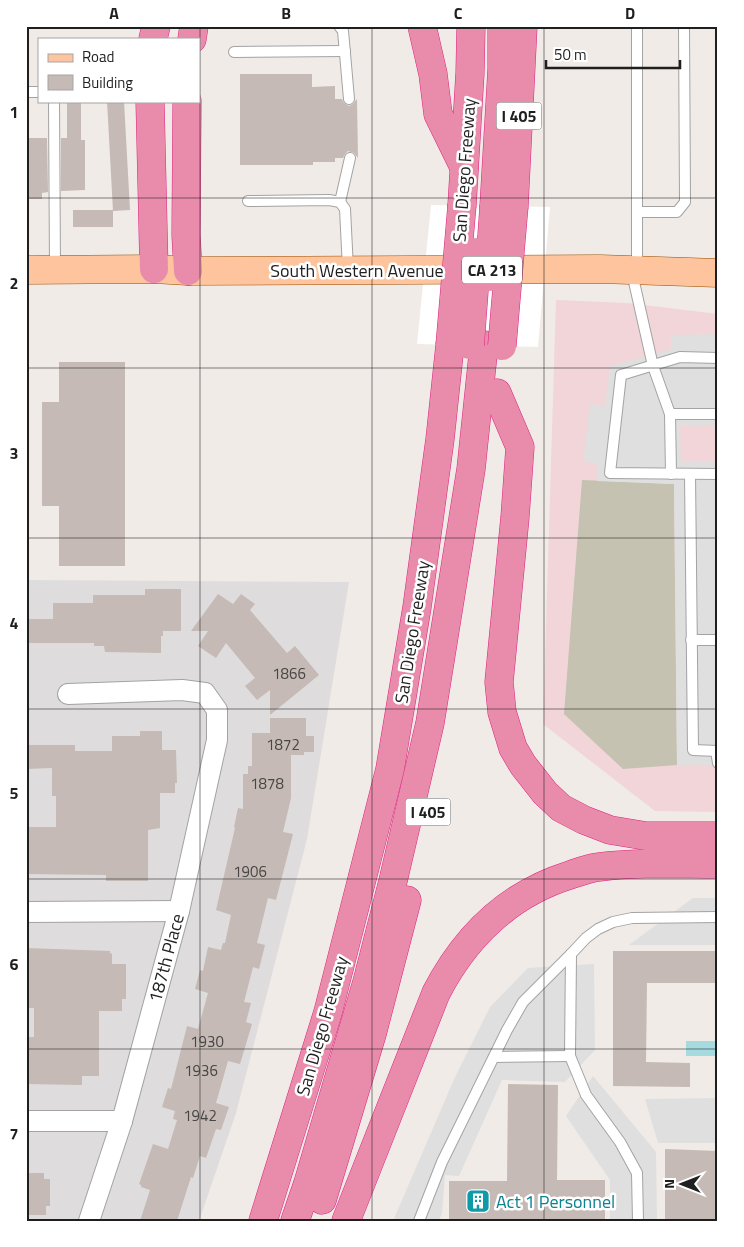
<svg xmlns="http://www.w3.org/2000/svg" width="744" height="1247" viewBox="0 0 744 1247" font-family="'Titillium Web',sans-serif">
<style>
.residential{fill:#dedcdd}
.commercial{fill:#f1d5d8}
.construction{fill:#c5c2b1}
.parking{fill:#dfdfdf}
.water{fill:#a5dbdf}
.pier{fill:#fff}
.building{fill:#c5bab5}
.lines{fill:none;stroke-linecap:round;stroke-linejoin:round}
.lane-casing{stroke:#a3a3a3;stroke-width:12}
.street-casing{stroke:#a3a3a3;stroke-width:22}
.primary-casing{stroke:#9b4e00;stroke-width:29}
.highway-casing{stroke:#de2281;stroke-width:29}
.lane{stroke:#fff;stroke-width:10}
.street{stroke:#fff;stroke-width:20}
.primary{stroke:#fdc49d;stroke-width:28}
.highway{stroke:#e98cac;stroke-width:28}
.highway-bridge-casing{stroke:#de2281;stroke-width:29;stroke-linecap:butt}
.highway-bridge{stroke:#e98cac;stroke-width:28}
.grid{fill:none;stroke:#1f1f1f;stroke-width:1;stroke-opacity:0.55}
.labels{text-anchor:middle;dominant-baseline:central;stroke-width:5;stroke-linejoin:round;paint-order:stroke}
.number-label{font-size:15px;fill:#484644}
.shield{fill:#fff;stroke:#626262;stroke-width:1}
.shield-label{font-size:16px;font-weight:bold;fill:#1f1f1f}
.street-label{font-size:18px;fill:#1f1f1f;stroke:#fff}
.culture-label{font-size:18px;fill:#0d838f;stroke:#fff;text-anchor:start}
.neatline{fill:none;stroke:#1f1f1f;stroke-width:2}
.grid-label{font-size:16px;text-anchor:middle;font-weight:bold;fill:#1f1f1f}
</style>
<rect width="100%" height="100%" fill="#f0ebe6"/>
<polygon class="residential" points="26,580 349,582 307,839 236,1113 199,1221 26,1221"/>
<polygon class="commercial" points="556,300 628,303 718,314 718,812 655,811 543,724"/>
<polygon class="construction" points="582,480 674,484 677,765 623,769 564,714"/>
<g class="parking">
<polygon points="718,334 718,425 680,426 681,462 718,462 718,765 677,765 674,484 597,481 597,464 583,461 590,404 605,406 610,366 671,349 671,335"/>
<polygon points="693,898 718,898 718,945 629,945"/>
<polygon points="594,964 595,1050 565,1082 502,1080 459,1176 445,1175 442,1213 439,1221 393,1221 455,1077 490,1007 528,968"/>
<polygon points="593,1076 656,1152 657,1221 610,1221 610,1180 566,1116"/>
<polygon points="718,1098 718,1143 658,1143 645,1099"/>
</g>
<rect class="water" x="686" y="1041" width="29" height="15"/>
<polygon class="pier" points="431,205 550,207 538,347 417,344"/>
<g class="building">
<polygon points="240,74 312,74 312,87 335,86 335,99 342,99 344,103 349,106 353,104 357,99 358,158 354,153 348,151 345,154 343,158 335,158 335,162 313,162 313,165 240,165"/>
<polygon points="67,101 81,101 81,140 85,140 85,190 61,191 61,138 67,138"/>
<polygon points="107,101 124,101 130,210 113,211"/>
<polygon points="26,138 47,138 48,192 42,193 42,199 26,199"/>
<rect x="73" y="210" width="40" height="17"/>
<polygon points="59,362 125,362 125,566 59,566 59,506 42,506 42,402 59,402"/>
<polygon points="145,589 181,589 181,631 163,631 163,636 161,636 161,653 105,652 104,646 94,646 94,643 26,643 26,619 53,619 53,603 93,603 93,595 145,595"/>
<polygon points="218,594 233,604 241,594 255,604 250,610 287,653 295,646 319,675 270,715 270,690 257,700 245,686 255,678 226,643 216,658 198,646 208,631 191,631"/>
<polygon points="270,718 306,718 306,736 314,736 314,752 304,752 304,755 291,755 291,798 283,832 293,834 276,900 268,898 257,943 265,945 259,969 253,967 244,1002 251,1003 246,1022 252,1024 240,1064 228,1061 216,1103 229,1107 221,1130 216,1129 206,1158 200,1156 193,1178 191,1177 177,1221 140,1221 150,1190 141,1187 141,1185 139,1184 153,1144 168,1149 177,1120 173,1119 175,1111 162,1107 168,1088 171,1089 187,1026 198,1029 208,993 195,989 200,970 203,971 208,947 221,950 223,943 225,943 231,915 216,910 235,828 234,827 238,808 243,809 243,774 248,774 248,766 252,766 252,733 270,733"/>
<polygon points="140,731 162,731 162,750 176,750 177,783 175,783 175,793 160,793 160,828 148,830 148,881 106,881 106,875 26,874 26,827 56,827 56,796 52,796 52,768 26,769 26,745 75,745 75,751 112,751 112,736 140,736"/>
<polygon points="26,948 110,951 110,954 112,953 112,964 126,964 126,999 122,999 122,1011 99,1011 99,1076 82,1076 82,1085 26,1084 26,1037 34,1037 34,1008 26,1008"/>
<polygon points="613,951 718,951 718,983 647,983 646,1062 690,1063 690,1087 613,1086"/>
<polygon points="508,1084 558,1085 557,1180 605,1180 605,1221 449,1221 449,1181 507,1181"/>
<polygon points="665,1149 718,1151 718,1221 665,1221"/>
<polygon points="26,1173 44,1173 44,1179 50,1179 50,1206 46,1206 46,1215 26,1215"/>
</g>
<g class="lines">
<g class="lane-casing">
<g id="lane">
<polyline points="339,26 343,31 349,99"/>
<polyline points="637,26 637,269"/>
<polyline points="234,52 345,51"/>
<polyline points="26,92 39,92"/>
<polyline points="54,101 55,268"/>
<polyline points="248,201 329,200 340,202 345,209 348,269"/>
<polyline points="340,202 350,158"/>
<polyline points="637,212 677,212 685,202 684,26"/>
<polyline points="632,273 653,366 670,414 671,474"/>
<polyline points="718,358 680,357 621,375 610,473 718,474"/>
<polyline points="670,414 718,414"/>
<polyline points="690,474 693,750 718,751"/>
<polyline points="691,640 718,640"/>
<polyline points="716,751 718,763"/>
<polyline points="495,1057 570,1056"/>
<polyline points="419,1221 442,1162 507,1030 523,1002 571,954"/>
<polyline points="638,1221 637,1173 620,1142 586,1095 570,1056 571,954 586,938 598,929 613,922 632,918 718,917"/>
</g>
</g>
<g class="street-casing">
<g id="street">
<polyline points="68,694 182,690 205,693 217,710 217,740 179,911 122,1121 89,1221"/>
<polyline points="26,912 179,911"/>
<polyline points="26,1121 122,1121"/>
</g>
</g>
<g class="primary-casing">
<polyline id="primary" points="26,270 154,269 188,271 600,269 718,273"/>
</g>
<g class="highway-casing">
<g id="highway">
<polyline points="422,26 433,74 438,114 464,167"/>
<polyline points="153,39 156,26"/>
<polyline points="192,39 194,26"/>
<polyline points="150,101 154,269"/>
<polyline points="187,101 186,235 188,271"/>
<polyline points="462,205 470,73 471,26"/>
<polyline points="494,206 502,69 502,26"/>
<polyline points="514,206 523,26"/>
<polyline points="497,393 520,447 515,517 499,682 502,712 513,748 523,765 545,793 561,808 584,820 610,830 646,836 718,836"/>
<polyline points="322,1200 372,1034 407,900"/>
<polyline points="263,1221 328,1012 390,769 417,607 440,439 450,345"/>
<polyline points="295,1221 308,1183 367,982 393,881 430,723 471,469 484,345"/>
<path d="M346,1221L436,993C465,937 509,894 570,875C579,872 589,868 599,867C638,862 678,864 718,864"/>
</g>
</g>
<use href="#lane" class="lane"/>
<use href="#street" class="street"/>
<use href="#primary" class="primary"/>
<use href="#highway" class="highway"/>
<g class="highway-bridge-casing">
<g id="highway-bridge">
<polyline points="489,277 494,206"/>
<polyline points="450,345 462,205"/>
<polyline points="470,345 477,252"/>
<polyline points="502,346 514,206"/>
</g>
</g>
<use href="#highway-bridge" class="highway-bridge"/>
</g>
<path class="grid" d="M200,26V1221M372,26V1221M544,26V1221M26,198H718M26,368H718M26,538H718M26,709H718M26,879H718M26,1049H718"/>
<defs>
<g id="building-square" transform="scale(1.25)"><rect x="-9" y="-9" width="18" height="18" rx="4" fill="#0f9aa8" stroke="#fff"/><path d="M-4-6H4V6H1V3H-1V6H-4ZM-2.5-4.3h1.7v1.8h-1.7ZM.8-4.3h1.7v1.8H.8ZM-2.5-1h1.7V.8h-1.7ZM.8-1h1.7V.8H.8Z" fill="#fff"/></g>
</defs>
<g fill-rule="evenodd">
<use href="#building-square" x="478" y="1201"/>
</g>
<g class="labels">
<g class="number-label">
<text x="289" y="673">1866</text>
<text x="283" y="744">1872</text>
<text x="267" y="783">1878</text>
<text x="250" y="871">1906</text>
<text x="207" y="1041">1930</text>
<text x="201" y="1070">1936</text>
<text x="200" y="1115">1942</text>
</g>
<g class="shield">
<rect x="496.5" y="102.5" width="45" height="27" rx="4"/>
<rect x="462" y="256.5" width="60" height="27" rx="4"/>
<rect x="405.5" y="798.5" width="45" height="27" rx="4"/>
</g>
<g class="shield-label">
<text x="519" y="116">I 405</text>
<text x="492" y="270">CA 213</text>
<text x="428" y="812">I 405</text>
</g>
<g class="street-label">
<text transform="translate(464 170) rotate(-86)">San Diego Freeway</text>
<text x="357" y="270">South Western Avenue</text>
<text transform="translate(412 632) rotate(-81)">San Diego Freeway</text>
<text transform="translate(166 958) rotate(-75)">187th Place</text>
<text transform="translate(322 1026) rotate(-74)">San Diego Freeway</text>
</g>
<g class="culture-label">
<text x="496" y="1201">Act 1 Personnel</text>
</g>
</g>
<rect width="744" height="1247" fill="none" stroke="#ffffff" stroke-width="55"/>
<rect x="38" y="38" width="162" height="65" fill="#ffffff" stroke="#a5a5a5"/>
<rect x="48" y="54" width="25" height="8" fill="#fdc49d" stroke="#a5a5a5"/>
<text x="82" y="62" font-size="15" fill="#1f1f1f">Road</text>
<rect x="48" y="75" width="25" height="15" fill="#c5bab5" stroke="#a5a5a5"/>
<text x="82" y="88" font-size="15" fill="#1f1f1f">Building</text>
<g transform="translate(682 1184) rotate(270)" stroke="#ffffff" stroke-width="4" paint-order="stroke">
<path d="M0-4L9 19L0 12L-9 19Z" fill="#1f1f1f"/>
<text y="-8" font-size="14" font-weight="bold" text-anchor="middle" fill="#1f1f1f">N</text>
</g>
<path d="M546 60v8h134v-8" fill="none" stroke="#1f1f1f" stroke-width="2.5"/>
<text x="554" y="60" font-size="15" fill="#1f1f1f" stroke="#ffffff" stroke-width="4" paint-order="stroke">50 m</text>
<rect x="28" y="28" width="688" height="1192" class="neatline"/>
<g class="grid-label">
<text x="114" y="19">A</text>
<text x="286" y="19">B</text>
<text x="458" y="19">C</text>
<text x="630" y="19">D</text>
<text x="14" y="118">1</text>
<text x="14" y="289">2</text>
<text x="14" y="459">3</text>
<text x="14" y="629">4</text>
<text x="14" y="799">5</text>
<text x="14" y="970">6</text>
<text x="14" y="1140">7</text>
</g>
</svg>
